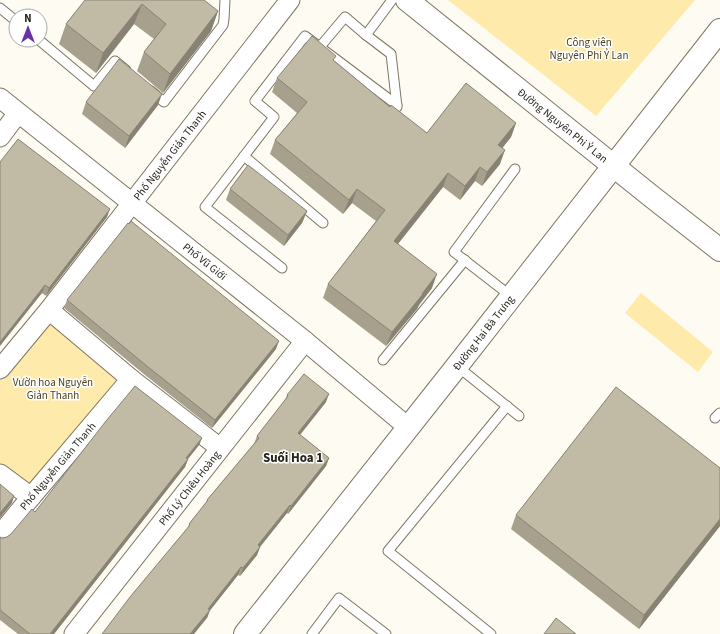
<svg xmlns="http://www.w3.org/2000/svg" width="720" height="634" viewBox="0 0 720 634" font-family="'Source Sans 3',sans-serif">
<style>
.green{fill:#feeaaa}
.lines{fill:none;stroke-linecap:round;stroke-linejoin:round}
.service-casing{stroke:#7d7661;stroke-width:11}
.minor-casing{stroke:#7d7661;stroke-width:21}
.tertiary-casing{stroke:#7d7661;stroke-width:24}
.secondary-casing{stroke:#7d7661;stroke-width:24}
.service{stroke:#fff;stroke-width:9}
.minor{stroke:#fff;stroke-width:19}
.tertiary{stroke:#fff;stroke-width:22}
.secondary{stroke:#fff;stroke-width:22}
.wall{fill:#a6a08d}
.shaded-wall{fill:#878273}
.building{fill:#c1baa4;stroke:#878273}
.labels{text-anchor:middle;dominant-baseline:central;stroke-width:3;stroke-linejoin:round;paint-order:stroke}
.park-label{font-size:11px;fill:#4a3f1a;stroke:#fff}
.street-label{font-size:11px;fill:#26231b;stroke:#fff}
.quarter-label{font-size:13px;font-weight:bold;fill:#26231b;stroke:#fff}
</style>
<rect width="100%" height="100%" fill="#fefbf2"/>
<g class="green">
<polygon points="448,0 695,0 596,116"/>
<polygon points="641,293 713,352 698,372 625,313"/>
<polygon points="49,310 131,379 31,497 0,474 0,369"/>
</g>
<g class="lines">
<g class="service-casing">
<g id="service">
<polyline points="392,0 366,35 391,54 397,107"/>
<polyline points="0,8 16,21"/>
<polyline points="39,40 94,86 115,61 126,70"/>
<polyline points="319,48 345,17 366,35"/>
<polyline points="151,91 164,102 223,25 224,19 225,0"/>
<polyline points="244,156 323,223"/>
<polyline points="282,268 205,207 274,117 255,101 305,36 397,105"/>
<polyline points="512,297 454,252 515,169"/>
<polyline points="383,360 465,260"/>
<polyline points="457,366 519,416"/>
<polyline points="715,418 720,413"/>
<polyline points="312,634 339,598 386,634"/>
<polyline points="491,634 388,551 507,406"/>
</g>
</g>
<g class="minor-casing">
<g id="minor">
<path id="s1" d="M0,98L305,341L409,428"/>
<polyline points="0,137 18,113"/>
<polyline points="49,310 131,379 220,448"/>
<path id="s2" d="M0,369L49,310L290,0"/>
<polyline points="0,474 31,497"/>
<path id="s3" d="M0,535L31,497L131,379"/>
<path id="s4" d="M74,634L305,341"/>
</g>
</g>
<g class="tertiary-casing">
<g id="tertiary">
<path id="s5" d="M407,0L651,196L720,250"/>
</g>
</g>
<g class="secondary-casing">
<g id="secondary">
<path id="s6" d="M245,634L457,366L720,30"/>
</g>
</g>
<use href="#service" class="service"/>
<use href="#minor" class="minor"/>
<use href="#tertiary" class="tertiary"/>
<use href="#secondary" class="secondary"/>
</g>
<g class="wall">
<polygon points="85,0 204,0 218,11 211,31 163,93 137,71 144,52 154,39 134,24 96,73 59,44 66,24"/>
<polygon points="335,61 390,107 427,133 516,123 511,137 502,148 500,164 482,186 475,181 460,200 443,187 398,244 432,288 419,305 417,309 386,346 323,298 328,284 376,221 352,203 343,214 270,154 275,140 297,113 272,92 277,78"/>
<polygon points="86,102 158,105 125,148 82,114"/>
<polygon points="0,162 107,217 46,296 42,293"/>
<polygon points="230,189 307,211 302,223 284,246 226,200"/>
<polygon points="67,300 276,349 212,428 145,375 64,308"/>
<polygon points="287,395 326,402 300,435 329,458 326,466 288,514 287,513 260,547 257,555 240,576 238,575 210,610 207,618 188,528 189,524 206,503 207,500 254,444 257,436 285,401"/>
<polygon points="202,438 199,445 188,459 185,467 54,634 18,634 0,620 0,537 2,538 7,537 11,534 35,512"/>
<polygon points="720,468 720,526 639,629 511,529 516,515"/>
</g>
<g class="shaded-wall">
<polygon points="142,4 134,24 96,73 103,53"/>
<polygon points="218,11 211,31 163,93 170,74"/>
<polygon points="162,94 158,105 125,148 129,136"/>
<polygon points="516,123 511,137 493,160 498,145"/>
<polygon points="505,150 500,164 482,186 487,172"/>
<polygon points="480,167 475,181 460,200 465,186"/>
<polygon points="448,173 443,187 389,255 394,241"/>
<polygon points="357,189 352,203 343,214 349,200"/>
<polygon points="110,209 107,217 46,296 49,288"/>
<polygon points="307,211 302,223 284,246 288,235"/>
<polygon points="437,274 432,288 419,305 417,309 386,346 392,332"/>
<polygon points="45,285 42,293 0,346 0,342"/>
<polygon points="279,341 276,349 212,428 215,420"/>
<polygon points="329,394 326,402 295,441 298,433"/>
<polygon points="202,438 199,445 183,465 186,458"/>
<polygon points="329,458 326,466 288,514 291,506"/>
<polygon points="188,459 185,467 54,634 50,634"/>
<polygon points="14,496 12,503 0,518 0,513"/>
<polygon points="290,505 287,513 255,553 258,545"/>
<polygon points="720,519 720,526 639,629 644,615"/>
<polygon points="260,547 257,555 240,576 243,568"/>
<polygon points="241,567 238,575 208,613 210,610 207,618 194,634 190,634 208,609"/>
</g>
<g class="building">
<polygon points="85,0 204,0 218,11 170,74 144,52 166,24 142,4 103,53 66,24"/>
<polygon points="312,36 336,56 333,60 390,107 391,105 427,133 466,83 516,123 498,145 505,150 487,172 480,167 465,186 448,173 394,241 437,274 422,294 423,294 392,332 328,284 385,210 357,189 349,200 275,140 307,102 277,78"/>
<polygon points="119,59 162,94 129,136 86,102"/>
<polygon points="18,139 110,209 49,288 45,285 0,342 0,162"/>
<polygon points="248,165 307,211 288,235 230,189"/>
<polygon points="131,221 279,341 215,420 148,367 67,300 128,223 129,224"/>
<polygon points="304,374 329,394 298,433 329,458 291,506 290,505 258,545 260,547 243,568 241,567 208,609 210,610 190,634 102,634 130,597 190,525 189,524 208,500 207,500 259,438 257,436 288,396 287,395"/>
<polygon points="135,386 202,438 186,458 188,459 50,634 30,634 0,610 0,537 2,538 7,537 11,534 32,509 35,512 106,421"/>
<polygon points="616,387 720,468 720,519 644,615 516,515"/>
<polygon points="0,484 14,496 0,513"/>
<polygon points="556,618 576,634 544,634"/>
</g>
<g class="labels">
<g class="park-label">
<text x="589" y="42">Công viên<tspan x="589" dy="13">Nguyên Phi Ỷ Lan</tspan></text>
<text x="53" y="382">Vườn hoa Nguyễn<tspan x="53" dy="13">Giản Thanh</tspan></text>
</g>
<g class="street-label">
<text stroke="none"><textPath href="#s5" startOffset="200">Đường Nguyên Phi Ỷ Lan</textPath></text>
<text stroke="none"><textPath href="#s2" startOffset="273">Phố Nguyễn Giản Thanh</textPath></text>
<text stroke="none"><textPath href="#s1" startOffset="262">Phố Vũ Giới</textPath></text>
<text stroke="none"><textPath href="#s6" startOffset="384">Đường Hai Bà Trưng</textPath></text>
<text stroke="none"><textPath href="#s3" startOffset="90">Phố Nguyễn Giản Thanh</textPath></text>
<text stroke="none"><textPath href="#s4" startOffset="186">Phố Lý Chiêu Hoàng</textPath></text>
</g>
<g class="quarter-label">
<text x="293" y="458">Suối Hoa 1</text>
</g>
</g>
<g transform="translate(28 28)"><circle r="19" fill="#ffffff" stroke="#a8a7a4"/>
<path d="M0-3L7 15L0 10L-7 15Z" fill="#6b30a6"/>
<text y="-6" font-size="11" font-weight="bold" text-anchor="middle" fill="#26231b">N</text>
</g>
</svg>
